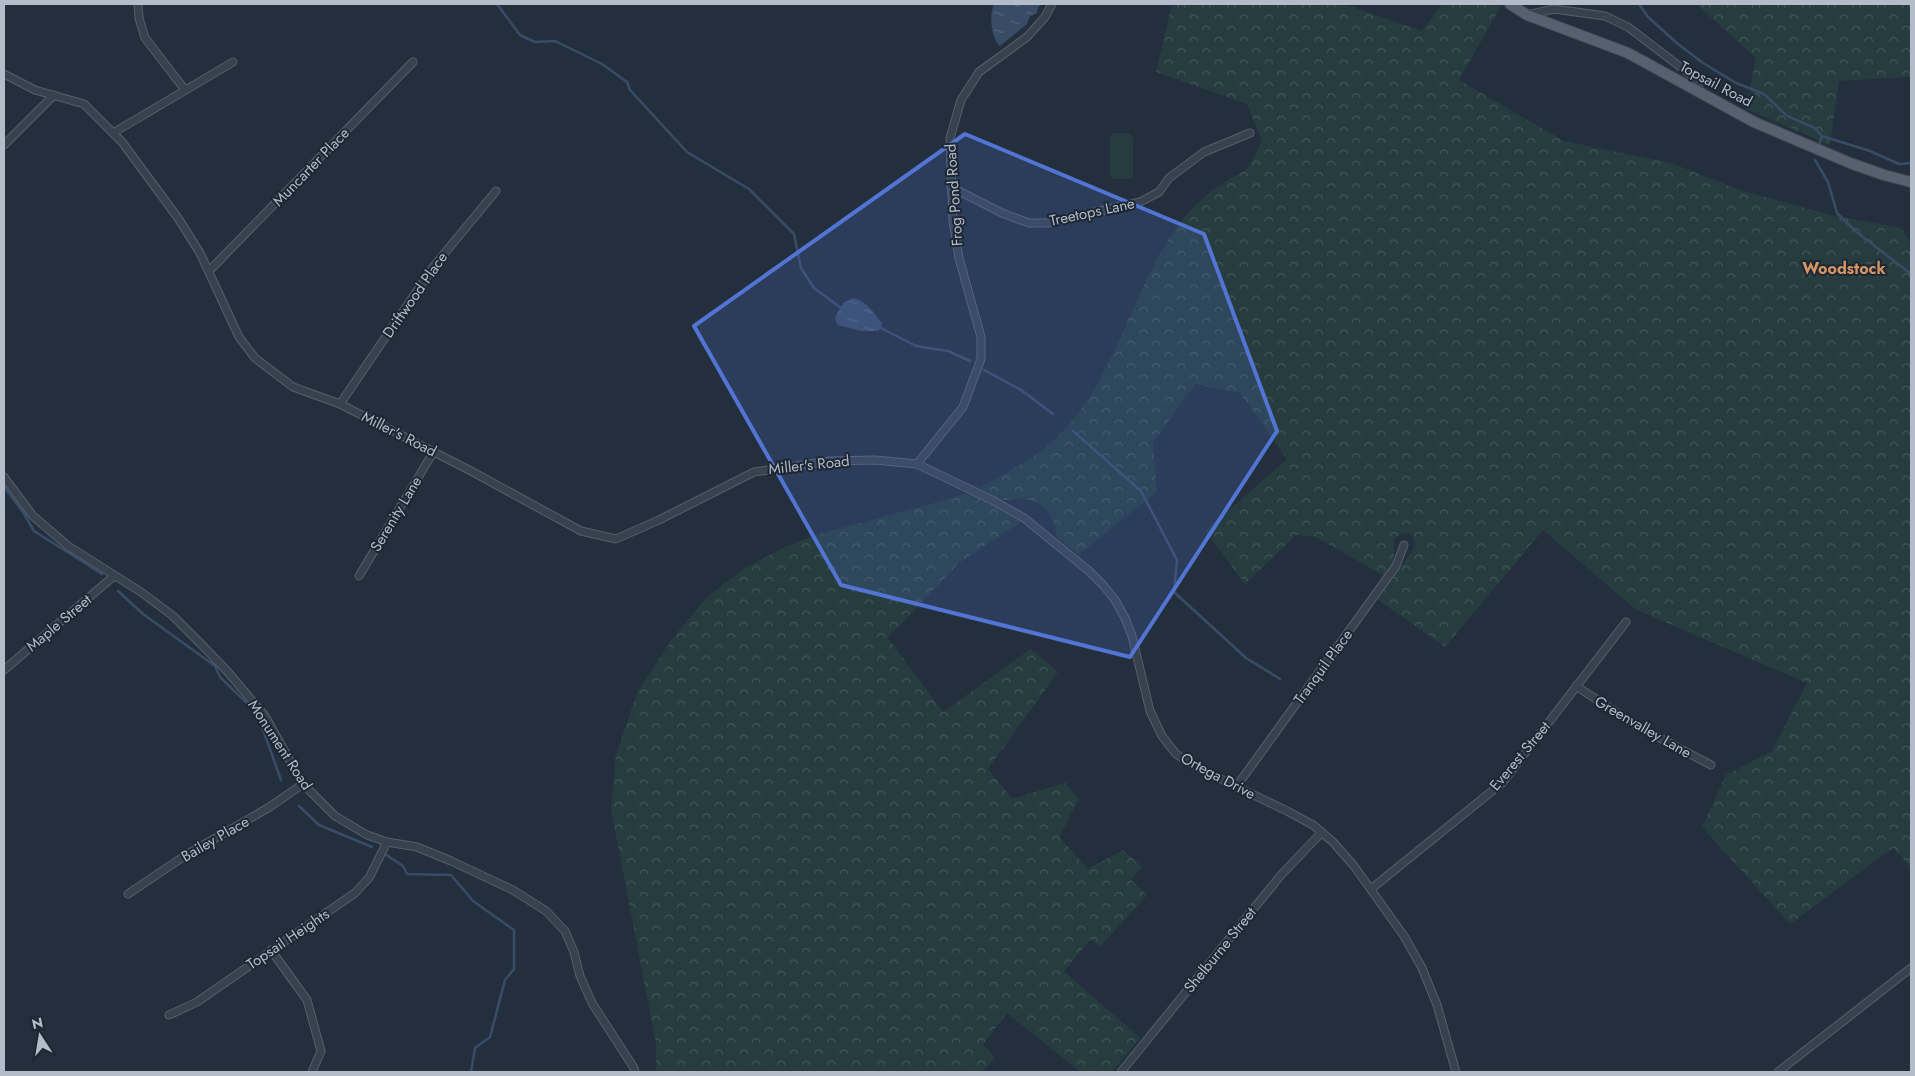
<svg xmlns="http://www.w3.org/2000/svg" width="1915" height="1076" viewBox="0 0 1915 1076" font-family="Jost,sans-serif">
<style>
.green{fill:#263c3f}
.forest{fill:url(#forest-crowns)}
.water{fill:url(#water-ripples)}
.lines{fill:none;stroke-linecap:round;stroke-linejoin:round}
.stream{stroke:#394c67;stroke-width:2.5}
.minor-casing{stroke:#565f6c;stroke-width:9}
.primary-casing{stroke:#414a57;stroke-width:12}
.minor{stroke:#38414e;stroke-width:7}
.primary{stroke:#56606e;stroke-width:10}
.marked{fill:#5274d3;fill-opacity:0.2;stroke:#5274d3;stroke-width:4;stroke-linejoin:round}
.labels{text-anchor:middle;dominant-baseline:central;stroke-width:4;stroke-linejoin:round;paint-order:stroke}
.street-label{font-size:15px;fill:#b4bcc9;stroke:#1d2633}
.neighbourhood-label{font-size:16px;font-weight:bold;fill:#d59563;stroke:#1d2633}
</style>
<defs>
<pattern id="forest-crowns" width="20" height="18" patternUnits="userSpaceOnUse" patternTransform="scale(1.25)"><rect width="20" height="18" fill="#263c3f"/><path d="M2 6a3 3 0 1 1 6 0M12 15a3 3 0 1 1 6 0" fill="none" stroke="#435659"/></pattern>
<pattern id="water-ripples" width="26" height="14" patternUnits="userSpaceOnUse" patternTransform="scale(1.25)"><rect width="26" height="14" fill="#394c67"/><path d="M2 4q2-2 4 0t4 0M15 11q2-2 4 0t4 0" fill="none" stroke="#53647b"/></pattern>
</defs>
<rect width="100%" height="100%" fill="#242f3e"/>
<polygon class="green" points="1113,133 1129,133 1133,137 1133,176 1130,179 1114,179 1110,176 1110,137"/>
<g class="forest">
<path d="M1172,4H1343L1422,31L1442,4H1502L1459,80L1564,141L1671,163L1740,190L1835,216L1901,228L1911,244V868L1893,848L1790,924L1702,827L1726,775L1772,751L1807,683L1635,609L1543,530L1445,647L1378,600L1413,550C1417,533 1406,527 1394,539V561L1384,576L1316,537L1296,535L1245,584L1205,531L1287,459L1240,393L1195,384L1153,443L1157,492L1078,555L1057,537C1055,518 1045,501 1024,499C1017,498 1011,500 1004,500C996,499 986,492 979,488C1007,473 1035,458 1058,436C1117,379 1131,287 1180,223C1193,205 1210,191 1228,180C1234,176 1243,173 1247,168C1254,161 1257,149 1262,141L1247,104L1156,72Z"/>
<polygon points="1696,4 1911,4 1911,77 1839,81 1830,145 1746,109 1756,58"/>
<polygon points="969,492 1021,522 959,563 888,638 943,712 1031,649 1058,672 988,769 1012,799 1065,783 1079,799 1059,837 1088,869 1123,850 1142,867 1131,880 1147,895 1100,947 1091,939 1064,971 1140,1038 1112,1072 1080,1072 1007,1013 983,1044 995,1058 982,1072 656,1072 656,1044 611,809 616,755 637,693 672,639 708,596 745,568 785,547 819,534 949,499"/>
</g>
<g class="water">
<path d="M994,4H1041V5L1038,7L1037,13L1030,16L1027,24L1000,46C991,38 989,15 994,4Z"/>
<path d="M854,298C866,301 875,314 882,323L881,328L878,331H861L838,325C831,318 840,310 844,302Z"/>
</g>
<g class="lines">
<g class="stream">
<polyline points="497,4 520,35 535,42 555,41 602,64 627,82 630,90 687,152 749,189 794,234 801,268 814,288 841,308"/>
<polyline points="1639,4 1648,17 1678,44 1703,63 1736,83 1764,94 1787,116 1815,128 1822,136 1870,151 1899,164 1911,163"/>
<polyline points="1819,145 1822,136"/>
<polyline points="1815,160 1828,182 1837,213 1854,230 1911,274"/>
<polyline points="881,328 916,346 948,351 970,361"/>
<polyline points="984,370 1021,390 1053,414"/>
<polyline points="1073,431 1141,491 1177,560 1174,592 1246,658 1280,679"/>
<polyline points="4,487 23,512 34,531 102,574"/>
<polyline points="118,591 143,614 215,666 220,677 257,713 281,780"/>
<polyline points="299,806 319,825 372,847"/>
<polyline points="385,854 403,866 407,874 451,875 473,901 514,930 514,969 505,980 490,1037 475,1048 471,1072"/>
</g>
<g class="minor-casing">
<g id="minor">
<polyline points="138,4 139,18 145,38 185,90"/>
<polyline points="1527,15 1554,9 1605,16 1628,27 1691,75 1701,92"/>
<polyline points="4,74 35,90 84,104 122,142 178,218 200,253 239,337 255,358 293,387 340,404 471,471 581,531 616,539 659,520 754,472 830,461 875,460 917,464 992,500 1024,518 1089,571 1103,585 1115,600 1125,618 1132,636 1150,711 1162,736 1176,754 1198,768 1287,811 1313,825 1333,842 1354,866 1404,936 1422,968 1437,1005 1456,1072"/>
<polyline points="113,133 233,62"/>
<polyline points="4,145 54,95"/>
<polyline points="951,187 1002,213 1029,223 1047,223 1140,202 1159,192 1169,178 1204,152 1250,133"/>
<polyline points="209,271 413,62"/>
<polyline points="340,404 434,266 496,191"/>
<polyline points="917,464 963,407 981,359 981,337 959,258 953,221 950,138 961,100 979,72 1027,37 1045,17 1052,4"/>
<polyline points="4,477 33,516 68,546 141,592 173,616 199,642 227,671 265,716 303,784 335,816 367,835 387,842 417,847 451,861 513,890 546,911 565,931 574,952 580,976 592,1003 634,1068 635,1072"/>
<polyline points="359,576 434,451"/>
<polyline points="4,670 114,576"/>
<polyline points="1576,686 1637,726 1711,765"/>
<polyline points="1236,787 1396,566 1404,545"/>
<polyline points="1371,889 1502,783 1626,622"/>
<polyline points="128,894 186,855 268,808 303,784"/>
<polyline points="271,950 307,1000 321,1051 312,1072"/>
<polyline points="169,1015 197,1002 355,893 369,878 387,842"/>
<polyline points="1121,1072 1281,875 1322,832"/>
<polyline points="1778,1072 1911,968"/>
</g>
</g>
<g class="primary-casing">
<polyline id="primary" points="1510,4 1527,15 1628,53 1754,122 1850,163 1884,175 1911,182"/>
</g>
<use href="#minor" class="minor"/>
<use href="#primary" class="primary"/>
</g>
<path class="marked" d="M965,134L1204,234L1277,431L1130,657L841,585L694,326Z"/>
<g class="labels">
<g class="street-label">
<text transform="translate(1716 84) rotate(28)">Topsail Road</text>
<text transform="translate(311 167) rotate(-46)">Muncarter Place</text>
<text transform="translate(954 195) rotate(-94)">Frog Pond Road</text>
<text transform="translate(1092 212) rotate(-12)">Treetops Lane</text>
<text transform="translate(415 295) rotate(-55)">Driftwood Place</text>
<text transform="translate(399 434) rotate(27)">Miller's Road</text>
<text transform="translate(809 465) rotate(-6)">Miller's Road</text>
<text transform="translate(396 514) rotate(-59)">Serenity Lane</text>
<text transform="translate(59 623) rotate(-40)">Maple Street</text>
<text transform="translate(1323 667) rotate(-54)">Tranquil Place</text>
<text transform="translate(1643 727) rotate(30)">Greenvalley Lane</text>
<text transform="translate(280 745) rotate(57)">Monument Road</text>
<text transform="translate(1520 756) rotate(-50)">Everest Street</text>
<text transform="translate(1218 776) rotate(28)">Ortega Drive</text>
<text transform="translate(215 839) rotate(-30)">Bailey Place</text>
<text transform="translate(288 939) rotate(-34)">Topsail Heights</text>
<text transform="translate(1220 950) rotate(-51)">Shelburne Street</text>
</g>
<g class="neighbourhood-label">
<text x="1844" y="268">Woodstock</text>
</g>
</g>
<rect width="1915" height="1076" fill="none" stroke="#b4bcc9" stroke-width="10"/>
<g transform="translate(40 1036) rotate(348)" stroke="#1d2633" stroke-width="4" paint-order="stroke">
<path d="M0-4L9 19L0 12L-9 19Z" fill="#b4bcc9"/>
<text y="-8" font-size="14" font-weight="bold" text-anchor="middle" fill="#b4bcc9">N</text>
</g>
</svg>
